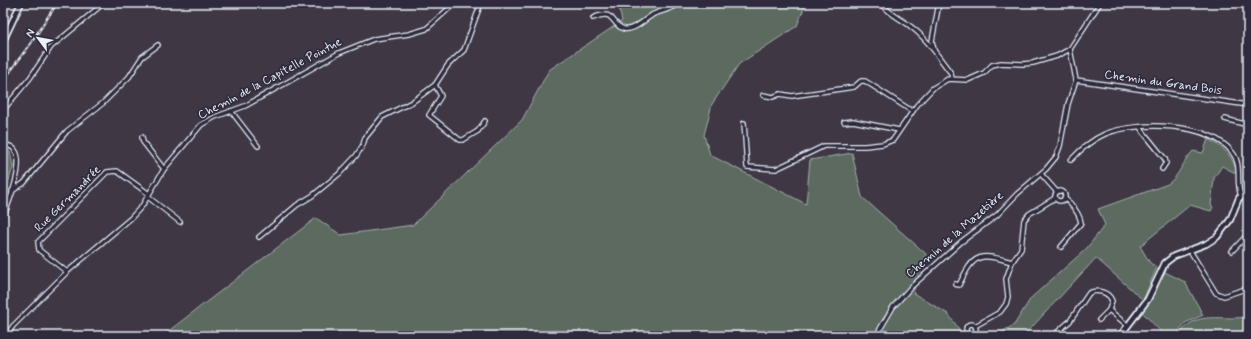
<svg xmlns="http://www.w3.org/2000/svg" width="1251" height="339" viewBox="0 0 1251 339" font-family="Mynerve,sans-serif">
<style>
.green{fill:#5b6a61;stroke:#a2aeac}
.lines{fill:none;stroke-linecap:round;stroke-linejoin:round}
.street-casing{stroke:#e8f1f8;stroke-width:6}
.secondary-casing{stroke:#e8f1f8;stroke-width:8}
.street{stroke:#2f2a3d;stroke-width:3.5}
.secondary{stroke:#2f2a3d;stroke-width:4.5}
.rail-casing{stroke:#e8f1f8;stroke-width:2.5}
.rail{stroke:#2f2a3d;stroke-width:1;stroke-dasharray:3;stroke-linecap:butt}
.labels{text-anchor:middle;dominant-baseline:central;stroke-width:3.5;stroke-linejoin:round;paint-order:stroke}
.street-label{font-size:12px;fill:#e8f1f8;stroke:#2f2a3d}
</style>
<rect width="100%" height="100%" fill="#403745"/>
<filter id="ink" filterUnits="userSpaceOnUse"><feTurbulence type="fractalNoise" baseFrequency=".025" numOctaves="2"/><feDisplacementMap in="SourceGraphic" scale="8" xChannelSelector="R" yChannelSelector="G"/><feConvolveMatrix kernelMatrix="1 2 1 2 8 2 1 2 1" color-interpolation-filters="sRGB"/></filter>
<g filter="url(#ink)">
<g class="green">
<polygon points="618,3 806,3 797,26 739,64 712,104 704,135 710,155 806,204 810,160 852,153 862,197 926,254 913,293 948,314 964,336 162,336 316,218 341,235 413,225 522,120 549,70 622,21"/>
<path d="M1208,139C1223,147 1234,156 1237,174L1222,166L1214,178L1211,205L1213,207L1211,211L1190,205L1140,246L1150,263L1157,267L1143,300L1096,258L1032,327L1021,336H994L1014,325L1031,298L1086,249L1105,225L1098,209L1168,184C1180,175 1183,161 1193,151L1203,153Z"/>
<polygon points="3,149 10,152 13,167 3,199"/>
<polygon points="1163,271 1185,282 1203,315 1185,323 1175,336 1165,336 1142,312 1155,293"/>
<path d="M1248,316V336H1179C1194,307 1226,323 1248,316Z"/>
</g>
<g class="lines">
<g class="street-casing">
<g id="street">
<path d="M881,3C889,14 900,18 910,26C927,38 939,58 951,73L952,79"/>
<path d="M593,18C616,8 610,25 624,29C633,31 645,20 652,15C661,10 672,10 680,3"/>
<polyline points="934,50 932,41 939,3"/>
<polyline points="1076,80 1248,105"/>
<polyline points="435,85 441,96 429,115 460,140 463,140 478,131 485,121"/>
<polyline points="763,95 773,97 780,94 792,96 854,87 861,81 865,81 912,111"/>
<polyline points="3,110 30,78 51,47 104,3"/>
<polyline points="231,111 258,146"/>
<polyline points="1225,119 1248,125"/>
<polyline points="844,122 853,121 899,130"/>
<polyline points="744,123 747,167 776,169 824,146 865,146 883,144 893,140 917,105 933,88 948,79 968,80 984,73 992,65 1001,63 1023,64 1033,63 1057,56 1070,49"/>
<polyline points="1140,127 1144,133 1165,159 1166,163 1162,169"/>
<polyline points="142,137 143,142 164,169"/>
<path d="M3,145C34,144 9,202 3,218"/>
<path d="M1071,160C1081,149 1091,140 1105,134C1137,121 1209,122 1232,152C1243,165 1235,182 1241,196"/>
<polyline points="1041,174 1057,192"/>
<circle cx="1060" cy="196" r="5"/>
<polyline points="12,191 24,183 67,131 103,103 129,77 142,57 158,45"/>
<polyline points="148,197 180,222"/>
<polyline points="259,237 297,205 312,196 339,174 356,156 363,145 365,138 382,117 412,102 435,85 448,65 464,50 481,3"/>
<path d="M1061,247L1081,223C1080,214 1071,203 1064,198"/>
<polyline points="1189,249 1216,293 1224,296 1248,288"/>
<polyline points="1232,251 1248,234"/>
<polyline points="67,272 39,250 38,242 107,172 117,171 149,194"/>
<path d="M955,284L959,285C974,253 979,253 1012,262"/>
<polyline points="1099,320 1109,310 1127,325"/>
<circle cx="971" cy="329" r="5"/>
<polyline points="975,326 1000,312 1006,304 1008,297 1006,279 1012,262 1021,249 1024,220 1029,214 1055,198"/>
<polyline points="6,336 13,326 67,272 131,218 142,206 164,169 201,125 215,117 245,106 339,53 374,39 409,34 426,29 455,3"/>
<polyline points="876,336 893,307 911,287 961,242 997,215 1017,194 1046,169 1056,157 1060,146 1068,104 1076,80 1070,49 1100,3"/>
<path d="M1053,336L1070,321L1089,293C1097,289 1109,292 1112,301L1109,310"/>
</g>
</g>
<g class="secondary-casing">
<g id="secondary">
<polyline points="3,41 21,3"/>
<polyline points="1120,336 1148,299 1165,263 1174,256 1206,244 1217,237 1230,220 1239,198 1248,194"/>
</g>
</g>
<use href="#street" class="street"/>
<use href="#secondary" class="secondary"/>
<g class="rail-casing">
<polyline id="rail" points="3,81 31,43 57,3"/>
</g>
<use href="#rail" class="rail"/>
</g>
</g>
<g class="labels">
<g class="street-label">
<text transform="translate(270 79) rotate(-28)">Chemin de la Capitelle Pointue</text>
<text transform="translate(1163 83) rotate(8)">Chemin du Grand Bois</text>
<text transform="translate(68 199) rotate(-45)">Rue Germandrée</text>
<text transform="translate(955 235) rotate(-41)">Chemin de la Mazetière</text>
</g>
</g>
<rect width="1251" height="339" fill="none" stroke="#2f2a3d" stroke-width="16"/>
<rect x="8" y="8" width="1235" height="323" fill="none" stroke="#e8f1f8" stroke-width="1.5" filter="url(#ink)"/>
<g transform="translate(38 38) rotate(302)" stroke="#2f2a3d" stroke-width="3" paint-order="stroke">
<path d="M0-3L7 15L0 10L-7 15Z" fill="#e8f1f8"/>
<text y="-6" font-size="11" font-weight="bold" text-anchor="middle" fill="#e8f1f8">N</text>
</g>
</svg>
